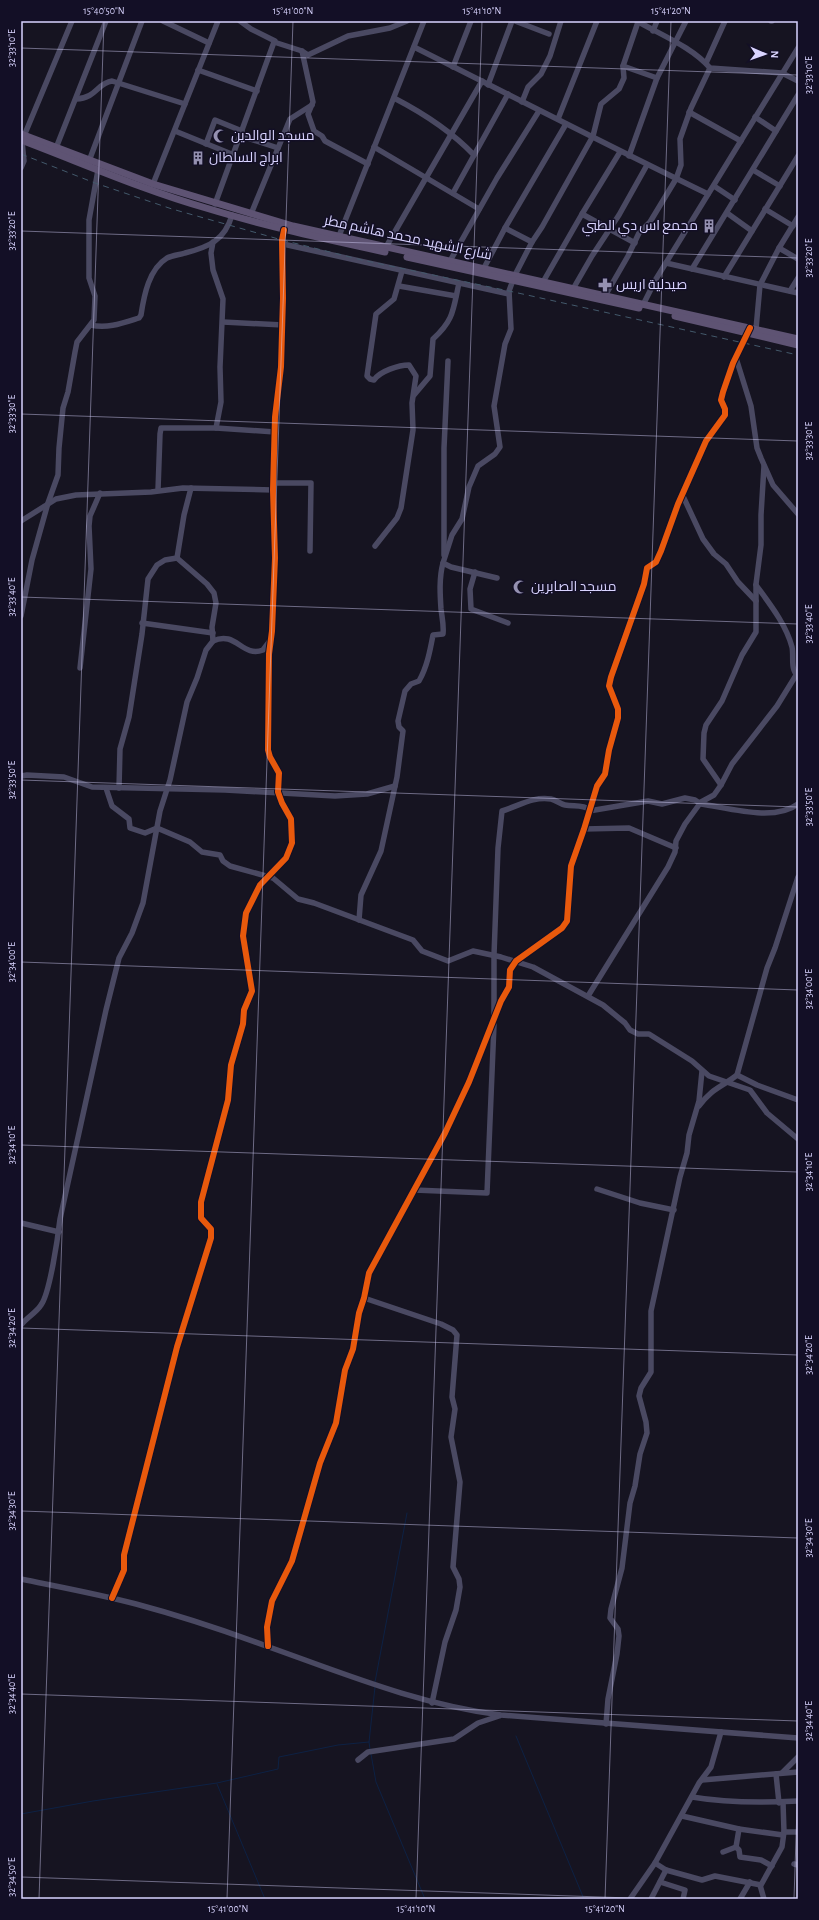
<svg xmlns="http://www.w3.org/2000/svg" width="819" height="1920" viewBox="0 0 819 1920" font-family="'Alegreya Sans',Cairo,sans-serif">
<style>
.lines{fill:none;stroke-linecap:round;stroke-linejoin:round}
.stream{stroke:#0d2144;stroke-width:1}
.minor{stroke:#4a4962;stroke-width:5.5}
.major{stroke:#5e5373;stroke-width:7}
.rail{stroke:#43596b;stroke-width:1;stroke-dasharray:6 5;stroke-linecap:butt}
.cycleway-casing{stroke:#130f26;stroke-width:8}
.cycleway{stroke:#e8590c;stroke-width:6}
.ticks{fill:none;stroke:#d9d4ff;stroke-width:1;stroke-opacity:0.45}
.labels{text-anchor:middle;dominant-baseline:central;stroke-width:3;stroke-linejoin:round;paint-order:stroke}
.poi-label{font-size:14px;fill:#d9d4ff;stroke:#130f26;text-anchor:start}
.street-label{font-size:14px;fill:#d9d4ff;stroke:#130f26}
.neatline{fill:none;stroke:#d9d4ff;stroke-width:1.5}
.ticks-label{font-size:10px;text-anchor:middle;fill:#d9d4ff}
</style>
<rect width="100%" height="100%" fill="#161421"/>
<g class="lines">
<g class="stream">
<polyline points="375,1682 407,1513"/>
<polyline points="516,1736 584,1899"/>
<polyline points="369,1742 370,1749"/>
<polyline points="371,1754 376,1782 425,1899"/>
<polyline points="217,1784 265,1899"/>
<polyline points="21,1814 93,1801 217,1783 278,1769 279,1757 338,1745 369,1742 375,1687"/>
</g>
<g class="minor">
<polyline points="163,21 209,43"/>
<polyline points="240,21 251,29 275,41 274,42 302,51 308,55 348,36 390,28 407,21"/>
<polyline points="515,21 549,34"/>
<path d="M637,21C661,35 692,47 710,68L782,73L798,81"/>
<polyline points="771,21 772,21"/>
<polyline points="653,31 657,21"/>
<path d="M414,47C512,96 609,146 708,194"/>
<polyline points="302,51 313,102 308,114 314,131 322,136 325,141 368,164"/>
<polyline points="706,63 725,21"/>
<polyline points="623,66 657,78"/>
<polyline points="453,67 471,21"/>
<polyline points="198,70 257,91"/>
<polyline points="488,85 512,21"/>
<path d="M394,98C423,113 452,132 474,155"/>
<path d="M76,99C97,98 97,83 112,81L185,104"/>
<polyline points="522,102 528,87 541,74 550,56 561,21"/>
<polyline points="689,112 741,141"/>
<polyline points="755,117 776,131"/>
<polyline points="558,119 597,21"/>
<polyline points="175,131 234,155"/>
<polyline points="24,136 72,21"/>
<polyline points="241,136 278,148"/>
<polyline points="206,144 215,120 242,131"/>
<polyline points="374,147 479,209"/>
<polyline points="56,148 106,21"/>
<polyline points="629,156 657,78 686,21"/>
<polyline points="89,161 142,21"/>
<polyline points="21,168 24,161 22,141"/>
<polyline points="753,170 780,186"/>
<polyline points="153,184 218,21"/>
<polyline points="714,186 735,200"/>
<polyline points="453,193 508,94"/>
<polyline points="215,204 274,42"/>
<polyline points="765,209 793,226"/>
<polyline points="727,213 752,231"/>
<polyline points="251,214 290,119 312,105"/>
<polyline points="582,214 635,243"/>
<polyline points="505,228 532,242"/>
<polyline points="339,236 424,21"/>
<polyline points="213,242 211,253 213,270 223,299 220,367 221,402 216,428"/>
<polyline points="283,244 509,294"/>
<polyline points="386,247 482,81"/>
<polyline points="779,248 798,259"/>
<polyline points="450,261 497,178 539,111"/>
<polyline points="666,263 798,293"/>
<polyline points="484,268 505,228 566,124"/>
<polyline points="692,269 798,95"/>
<polyline points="515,275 532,242 542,227 593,136 601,104 619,89 624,78 623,66 638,22"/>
<polyline points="724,277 798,156"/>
<polyline points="543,282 582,214 620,152"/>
<polyline points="399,286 456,296"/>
<polyline points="573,289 592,256 619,215 647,165"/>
<polyline points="790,291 798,278"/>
<polyline points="605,296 628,256 639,233 650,222 676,179 681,165 680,139 691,108 710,68"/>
<polyline points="643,305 656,279 798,48"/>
<polyline points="223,322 283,325"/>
<path d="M91,325C107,329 123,323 139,318L141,315C144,295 149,269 167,258C173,255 179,255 185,253C209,247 225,240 232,215"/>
<polyline points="756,329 760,285 779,248 798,217"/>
<polyline points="736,358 751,406 757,448 761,458 773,485 798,514"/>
<path d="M414,395L430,376L433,339C454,320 453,310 459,283"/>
<polyline points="274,483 311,483 310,551"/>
<polyline points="158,490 160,434 161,428 216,428 275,432"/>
<polyline points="682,494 703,539 714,554 726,564 738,582 756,601"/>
<polyline points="21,521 56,499 76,495 151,492 183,488 273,490"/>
<path d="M375,546L397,518L401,508L413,430L412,403L416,376L409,365C399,365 380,371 374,380L370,379L367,376L376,314L394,299L402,271"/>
<polyline points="444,555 444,448 448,361"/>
<polyline points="475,572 470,589 471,609 508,623"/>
<polyline points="497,578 451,567 443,563 452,535 462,519 469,487 478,466 495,454 500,447 494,406 505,344 511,329 509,291 513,280"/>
<path d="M756,585C769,603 786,624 792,647C794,656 790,670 798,676"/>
<polyline points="21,616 32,560 48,503 58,475 59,448 63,408 68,392 75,352 77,342 94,320 95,296 89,278 89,220 98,170"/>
<polyline points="142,623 213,633"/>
<path d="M213,641C236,630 242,658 263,650L269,642"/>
<polyline points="80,668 91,569 89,526 90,516 100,493"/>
<polyline points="21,776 27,775 64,777 92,787 225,790 335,796 367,794 395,786"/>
<polyline points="721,785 703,759 704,733 706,725 722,701 742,655 756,632 756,584 761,545 761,515 764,466"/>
<polyline points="106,788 112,806 129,819 130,828 145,833 157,828 190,842 202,852 220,855 223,861 230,866 273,878 298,899 314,903 413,940 422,951 448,961 473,951 501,957 533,967 603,1005 625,1023 630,1030 638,1034 649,1034 692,1061 709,1076 750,1090 767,1113 798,1139"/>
<polyline points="119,788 120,749 129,717 142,634 148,579 157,565 165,560 177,558"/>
<path d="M589,811L648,801L662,804L685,798L695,800L701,804C729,808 774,822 798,804"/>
<polyline points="584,829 629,828 676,848"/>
<path d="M359,920L361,895L381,851L397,777L403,731L399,727L398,721L405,691L411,684L419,681C427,667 430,651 433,635L443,634C444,625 442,618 441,609C440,594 439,578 443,563"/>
<polyline points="588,996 668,867 675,852 676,841 685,824 701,802 714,795 721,785 732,764 777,706 798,672"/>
<path d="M494,1014V955L498,848L502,811C519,806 533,796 551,799C556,800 560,804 565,805C574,807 582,804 590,810"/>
<polyline points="737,1075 757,1085 798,1100"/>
<path d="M699,1106C712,1088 722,1087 737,1075L767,968L775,948L798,877"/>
<polyline points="597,1189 640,1203 674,1210"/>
<polyline points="414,1190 487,1193 494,1025"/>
<polyline points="21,1223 59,1232"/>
<polyline points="364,1298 441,1324 453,1330 457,1335 452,1397 455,1409 451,1437 460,1482 453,1567 459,1579 460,1587 456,1610 445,1642 432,1703"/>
<path d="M21,1325C27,1317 36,1313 41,1305C50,1293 58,1236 60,1219L106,1010L119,958L132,933L143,903L160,811L170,780L187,702L197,678L206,650L213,641L212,627L216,603L214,593L207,584L177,558L184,515L191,488"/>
<path d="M21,1579C60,1587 98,1594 136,1604C181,1616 226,1631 269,1647C345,1674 420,1705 501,1715L798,1738"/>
<polyline points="112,1598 124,1570 124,1555 177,1347 211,1238 211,1229 201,1218 201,1202 228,1100 231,1065 243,1024 244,1010 252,991 243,936 246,913 260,885 286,858 292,843 291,819 282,803 278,792 279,773 270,757 268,750 269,654 272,631 275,558 273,490 275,417 281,367 283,298 282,240 284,230"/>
<polyline points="268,1646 267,1627 272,1601 292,1561 320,1463 336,1423 345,1370 353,1349 359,1313 364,1298 369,1273 445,1133 469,1082 501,1001 509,987 510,970 516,961 562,928 567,921 571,866 584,829 597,786 605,774 609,750 618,718 618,709 609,686 611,677 644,584 647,568 656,562 661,551 678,504 706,441 725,415 725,409 721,400 723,392 733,363 749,330"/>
<polyline points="606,1724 608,1699 617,1654 619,1636 618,1629 610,1618 611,1609 622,1568 630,1503 635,1486 640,1454 647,1433 646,1422 639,1396 641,1388 651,1372 651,1311 680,1177 687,1153 689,1135 699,1101 702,1071"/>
<polyline points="358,1760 368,1752 454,1739 478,1723 499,1716"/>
<polyline points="782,1773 798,1757"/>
<polyline points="776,1774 779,1803"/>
<polyline points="702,1780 798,1772"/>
<path d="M692,1797C727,1803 762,1803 798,1801"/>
<polyline points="682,1816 739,1829 783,1835"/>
<polyline points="739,1829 736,1847 739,1850 740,1857 761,1860 772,1866"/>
<polyline points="784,1832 798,1832"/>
<polyline points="723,1852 736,1847"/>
<polyline points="655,1863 666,1870 702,1880 715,1876 761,1885 782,1847 784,1832 783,1802"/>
<polyline points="794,1864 798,1865"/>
<polyline points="660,1882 685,1890 683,1899"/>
<polyline points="760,1885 764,1899"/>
<polyline points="630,1899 655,1863 699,1783 711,1767 721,1732"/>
<polyline points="651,1899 666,1870"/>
<polyline points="740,1899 750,1882"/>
</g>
<g class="major">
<polyline points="21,134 153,184 293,226 798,339"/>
<path d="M21,140C82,163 143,190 206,208C265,226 325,239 385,252"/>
<polyline points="407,257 639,308"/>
<polyline points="675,316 798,345"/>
</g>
<polyline class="rail" points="21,154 95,183 172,209 282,240 362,260 509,291 798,355"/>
<g class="cycleway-casing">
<g id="cycleway">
<polyline points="112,1598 124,1570 124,1555 177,1347 211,1238 211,1229 201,1218 201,1202 228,1100 231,1065 243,1024 244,1010 252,991 243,936 246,913 260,885 286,858 292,843 291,819 282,803 278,792 279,773 270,757 268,750 269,654 272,631 275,558 273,490 275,417 281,367 283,298 282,240 284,230"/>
<polyline points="268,1646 267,1627 272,1601 292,1561 320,1463 336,1423 345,1370 353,1349 359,1313 364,1298 369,1273 445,1133 469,1082 501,1001 509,987 510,970 516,961 562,928 567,921 571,866 584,829 597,786 605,774 609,750 618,718 618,709 609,686 611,677 644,584 647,568 656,562 661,551 678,504 706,441 725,415 725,409 721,400 723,392 733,363 750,328"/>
</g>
</g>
<use href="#cycleway" class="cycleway"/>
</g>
<path class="ticks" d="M21,48L798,75M21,231L798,258M21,414L798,441M21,597L798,624M21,780L798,807M21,962L798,990M21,1145L798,1172M21,1328L798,1355M21,1511L798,1538M21,1694L798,1721M21,1877L659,1899M39,1899L104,21M227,1899L293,21M416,1899L482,21M605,1899L671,21M794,1899L798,1777"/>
<defs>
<g id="mosque-bare" transform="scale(1.08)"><path d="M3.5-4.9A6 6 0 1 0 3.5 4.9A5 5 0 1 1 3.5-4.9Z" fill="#9591b1" stroke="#130f26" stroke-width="2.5" paint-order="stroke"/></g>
<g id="building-bare" transform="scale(1.08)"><path d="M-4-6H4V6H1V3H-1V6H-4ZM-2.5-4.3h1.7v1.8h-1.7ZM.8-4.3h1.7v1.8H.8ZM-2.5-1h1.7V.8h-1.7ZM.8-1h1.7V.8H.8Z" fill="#9591b1" stroke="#130f26" stroke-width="2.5" paint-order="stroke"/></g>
<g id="pharmacy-bare" transform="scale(1.08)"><path d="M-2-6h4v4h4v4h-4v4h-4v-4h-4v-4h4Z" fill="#9591b1" stroke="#130f26" stroke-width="2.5" paint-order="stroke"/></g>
</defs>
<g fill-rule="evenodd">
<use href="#mosque-bare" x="220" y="136"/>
<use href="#building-bare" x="198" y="158"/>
<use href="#building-bare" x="709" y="226"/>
<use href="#pharmacy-bare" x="605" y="285"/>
<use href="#mosque-bare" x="520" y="587"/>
</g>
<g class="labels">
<g class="poi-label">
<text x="231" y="136">مسجد الوالدين</text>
<text x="209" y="158">ابراج السلطان</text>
<text x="698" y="226" text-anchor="end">مجمع اس دي الطبي</text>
<text x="616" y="285">صيدلية اريس</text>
<text x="531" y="587">مسجد الصابرين</text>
</g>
<g class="street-label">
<text transform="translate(408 238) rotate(12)">شارع الشهيد محمد هاشم مطر</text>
</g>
</g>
<rect width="819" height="1920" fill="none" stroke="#130f26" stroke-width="44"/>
<g transform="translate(765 54) rotate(92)" stroke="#130f26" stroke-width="3" paint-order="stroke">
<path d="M0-3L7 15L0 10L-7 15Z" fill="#d9d4ff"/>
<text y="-6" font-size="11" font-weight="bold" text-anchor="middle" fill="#d9d4ff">N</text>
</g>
<rect x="22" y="22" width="775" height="1876" class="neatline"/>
<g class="ticks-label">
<text x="104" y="14">15°40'50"N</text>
<text x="293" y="14">15°41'00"N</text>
<text x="482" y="14">15°41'10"N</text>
<text x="671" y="14">15°41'20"N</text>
<text transform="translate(11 48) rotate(-90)" y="4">32°33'10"E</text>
<text transform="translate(808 75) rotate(-90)" y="4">32°33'10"E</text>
<text transform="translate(11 231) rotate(-90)" y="4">32°33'20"E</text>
<text transform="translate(808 258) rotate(-90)" y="4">32°33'20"E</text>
<text transform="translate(11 414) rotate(-90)" y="4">32°33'30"E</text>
<text transform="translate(808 441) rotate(-90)" y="4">32°33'30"E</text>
<text transform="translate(11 597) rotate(-90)" y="4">32°33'40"E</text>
<text transform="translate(808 624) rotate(-90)" y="4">32°33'40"E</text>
<text transform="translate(11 780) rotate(-90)" y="4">32°33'50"E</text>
<text transform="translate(808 807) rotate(-90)" y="4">32°33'50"E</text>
<text transform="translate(11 962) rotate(-90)" y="4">32°34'00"E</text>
<text transform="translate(808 989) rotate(-90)" y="4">32°34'00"E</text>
<text transform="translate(11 1145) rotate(-90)" y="4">32°34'10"E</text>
<text transform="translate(808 1172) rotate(-90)" y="4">32°34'10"E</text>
<text transform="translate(11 1328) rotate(-90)" y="4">32°34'20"E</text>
<text transform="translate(808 1355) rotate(-90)" y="4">32°34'20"E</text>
<text transform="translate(11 1511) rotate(-90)" y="4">32°34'30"E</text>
<text transform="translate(808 1538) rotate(-90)" y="4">32°34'30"E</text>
<text transform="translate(11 1694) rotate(-90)" y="4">32°34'40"E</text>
<text transform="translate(808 1721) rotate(-90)" y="4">32°34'40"E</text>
<text transform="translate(11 1877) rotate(-90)" y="4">32°34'50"E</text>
<text x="228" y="1912">15°41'00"N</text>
<text x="416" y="1912">15°41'10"N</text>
<text x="605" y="1912">15°41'20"N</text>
</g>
</svg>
